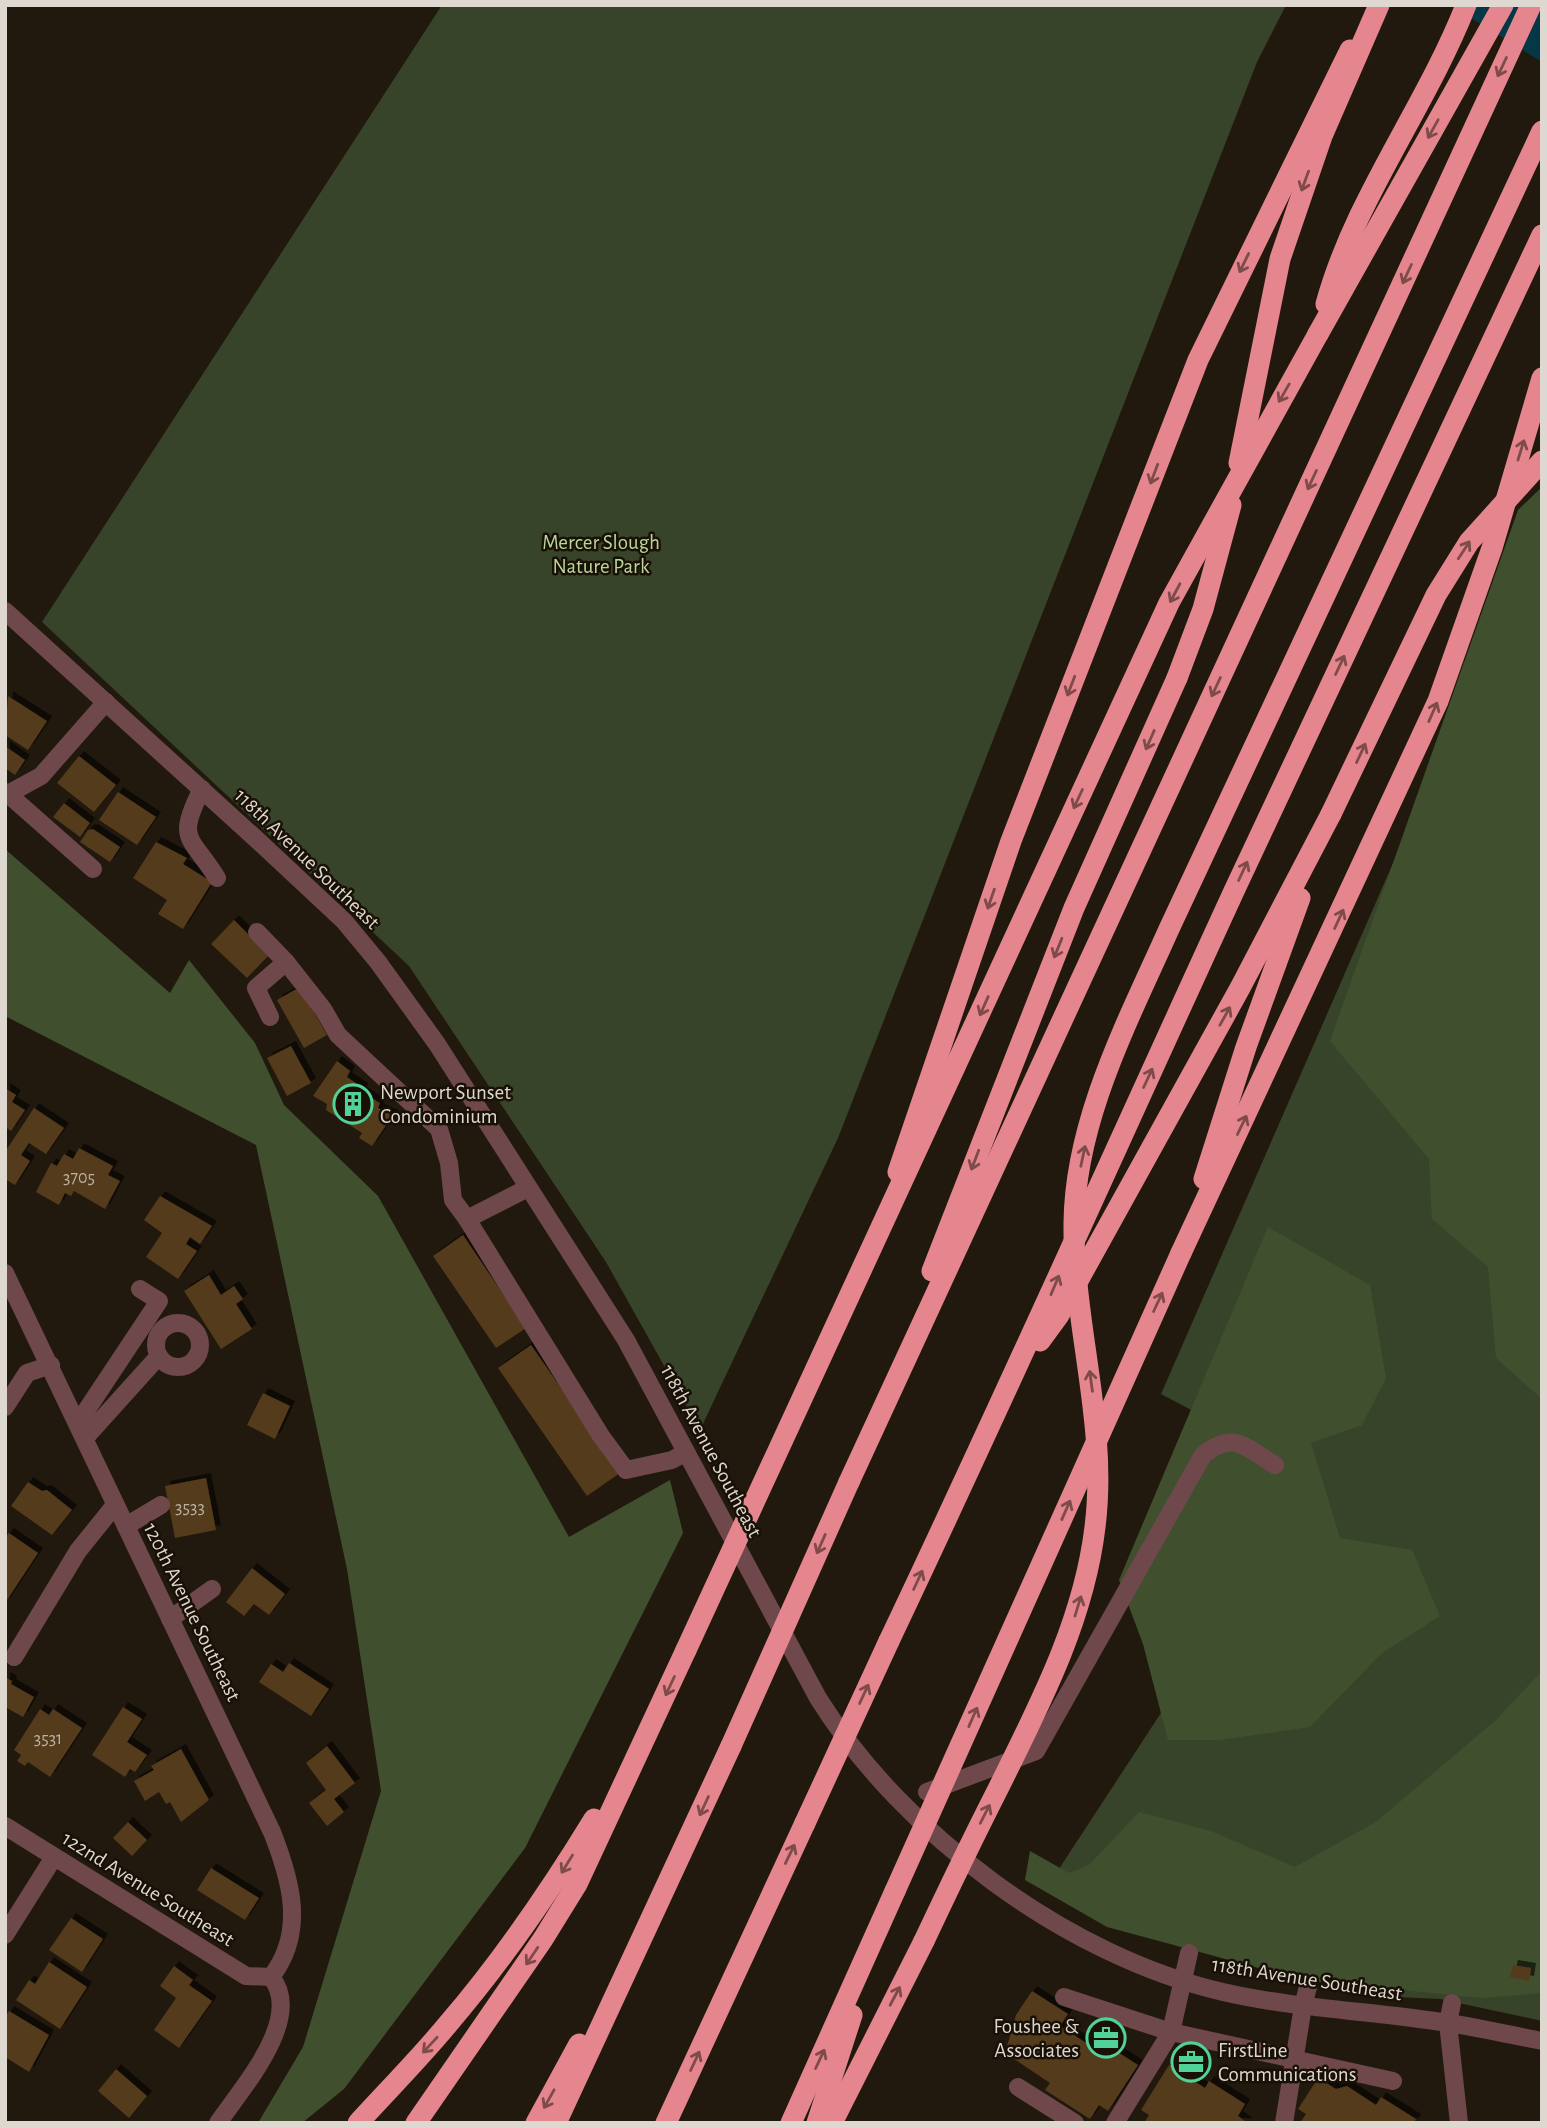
<svg xmlns="http://www.w3.org/2000/svg" width="1547" height="2128" viewBox="0 0 1547 2128" font-family="'Alegreya Sans',sans-serif">
<style>
.green{fill:#374429}
.forest{fill:#40502e}
.water{fill:#043847}
.building{fill:#533a1c;filter:url(#shadow)}
.lines{fill:none;stroke-linecap:round;stroke-linejoin:round}
.minor{stroke:#6f484b;stroke-width:18}
.highway{stroke:#e5868e;stroke-width:21}
.highway-bridge{stroke:#e5868e;stroke-width:21}
.oneway{stroke:#7f4b4a}
.labels{text-anchor:middle;dominant-baseline:central;stroke-width:5;stroke-linejoin:round;paint-order:stroke}
.number-label{font-size:18px;fill:#bbb0a3}
.park-label{font-size:21px;fill:#b9d79a;stroke:#191006}
.street-label{font-size:21px;fill:#ded8d0;stroke:#191006}
.poi-label{font-size:21px;fill:#ded8d0;stroke:#191006;text-anchor:start}
</style>
<defs>
<filter id="shadow"><feDropShadow dx="5" dy="-5" stdDeviation="0" flood-color="#0009"/></filter>
</defs>
<rect width="100%" height="100%" fill="#22190e"/>
<g class="green">
<polygon points="442,5 1286,5 1257,62 838,1138 700,1430 606,1262 409,966 42,622"/>
<polygon points="1542,490 1542,2021 1440,1999 1396,1997 1246,1965 1127,1929 1053,1878 1316,1476 1161,1394 1470,687"/>
</g>
<g class="forest">
<polygon points="1542,487 1542,1399 1496,1358 1488,1267 1432,1219 1429,1159 1330,1041 1518,510"/>
<polygon points="5,849 170,993 189,960 255,1043 284,1105 378,1196 569,1537 670,1480 683,1533 525,1848 344,2089 302,2123 258,2123 303,2047 381,1791 347,1569 256,1145 5,1016"/>
<polygon points="1268,1227 1370,1285 1386,1378 1362,1425 1311,1443 1340,1538 1412,1550 1440,1616 1382,1653 1310,1727 1219,1740 1168,1740 1143,1644 1119,1580"/>
<polygon points="1542,1671 1542,1993 1482,1998 1303,1980 1107,1927 1025,1880 1030,1851 1069,1873 1089,1865 1139,1812 1211,1831 1295,1867 1376,1822 1496,1720"/>
</g>
<polygon class="water" points="1450,5 1542,5 1542,62"/>
<g class="building">
<polygon points="8,696 47,721 28,750 5,735"/>
<polygon points="5,746 25,760 15,775 5,768"/>
<polygon points="79,756 116,785 94,812 57,783"/>
<polygon points="118,792 156,817 137,845 99,820"/>
<polygon points="64,803 90,823 80,837 53,817"/>
<polygon points="93,829 120,847 110,862 80,842 88,830"/>
<polygon points="156,842 187,858 183,864 212,882 183,929 158,914 167,900 133,878"/>
<polygon points="234,920 269,955 247,978 211,944"/>
<polygon points="300,987 327,1035 304,1048 277,1000"/>
<polygon points="291,1046 311,1083 287,1096 267,1058"/>
<polygon points="337,1061 350,1071 347,1077 363,1088 362,1092 380,1103 378,1108 393,1115 372,1146 359,1138 362,1133 326,1110 327,1104 313,1096"/>
<polygon points="5,1088 16,1095 12,1102 25,1110 11,1131 5,1127"/>
<polygon points="34,1108 64,1128 46,1154 29,1143 21,1155 30,1161 15,1185 5,1179 5,1152"/>
<polygon points="79,1148 113,1166 108,1175 120,1181 105,1209 74,1191 71,1196 65,1193 59,1205 36,1192 51,1163 57,1166 64,1154 73,1159"/>
<polygon points="160,1196 212,1226 200,1244 190,1237 186,1244 197,1251 178,1279 146,1257 162,1233 144,1220"/>
<polygon points="463,1235 526,1328 496,1348 433,1256"/>
<polygon points="209,1275 221,1295 234,1286 243,1299 236,1304 252,1329 221,1349 184,1291"/>
<polygon points="531,1345 620,1473 587,1496 498,1368"/>
<polygon points="263,1393 290,1406 275,1439 247,1425"/>
<polygon points="206,1478 216,1530 175,1538 165,1486"/>
<polygon points="28,1482 42,1491 47,1490 72,1510 52,1535 11,1506"/>
<polygon points="9,1533 38,1553 5,1603 5,1538"/>
<polygon points="252,1568 285,1594 269,1615 254,1604 244,1616 226,1602"/>
<polygon points="289,1663 329,1689 311,1716 259,1682 271,1664 283,1672"/>
<polygon points="5,1677 12,1681 11,1684 34,1697 23,1717 5,1707"/>
<polygon points="123,1707 142,1719 127,1742 147,1755 135,1772 130,1769 125,1777 92,1755"/>
<polygon points="40,1709 49,1715 53,1709 82,1728 50,1777 28,1762 25,1766 17,1761 21,1755 14,1750"/>
<polygon points="327,1746 355,1783 334,1799 344,1812 327,1826 309,1803 326,1790 306,1763"/>
<polygon points="181,1749 209,1800 181,1822 170,1802 166,1804 159,1792 145,1801 134,1781 154,1770 151,1766"/>
<polygon points="128,1822 147,1840 132,1856 113,1838"/>
<polygon points="211,1868 259,1898 245,1920 197,1890"/>
<polygon points="71,1918 103,1939 82,1972 49,1950"/>
<polygon points="49,1962 87,1987 60,2029 16,2000 29,1980 35,1984"/>
<polygon points="1513,1965 1531,1968 1529,1981 1510,1977"/>
<polygon points="174,1966 193,1980 189,1985 212,2001 179,2048 154,2030 176,1998 160,1986"/>
<polygon points="1032,1991 1068,2014 1060,2026 1097,2050 1102,2042 1138,2065 1108,2111 1099,2105 1090,2119 1045,2090 1050,2083 1005,2053 1016,2015"/>
<polygon points="9,2011 49,2035 29,2072 5,2057 5,2017"/>
<polygon points="1169,2065 1205,2088 1209,2081 1245,2104 1238,2116 1248,2123 1144,2123 1149,2115 1141,2110"/>
<polygon points="116,2069 147,2096 129,2118 98,2091"/>
<polygon points="1318,2078 1336,2089 1347,2086 1376,2105 1381,2097 1416,2119 1414,2123 1300,2123 1306,2114 1298,2109"/>
</g>
<g class="lines">
<g class="minor">
<path d="M5,611L254,837L344,921L378,962L437,1044L626,1340L818,1698C903,1834 1067,1956 1223,1992C1297,2009 1374,2011 1448,2023C1480,2028 1511,2035 1542,2041"/>
<path d="M202,789C175,841 191,836 217,878"/>
<polyline points="5,792 8,794 41,776 106,702"/>
<polyline points="8,794 93,869"/>
<polyline points="257,932 286,962"/>
<polyline points="270,1017 256,988 286,962 323,1009 338,1035 439,1129 449,1163 453,1200 467,1219"/>
<polyline points="528,1188 467,1219 601,1436 626,1470 672,1460 686,1452"/>
<path d="M5,1273L272,1832C291,1880 306,1932 271,1977"/>
<circle cx="178" cy="1345" r="22"/>
<polyline points="5,1407 27,1373 51,1365"/>
<polyline points="78,1423 159,1301 140,1289"/>
<polyline points="85,1438 158,1357"/>
<polyline points="126,1526 161,1505"/>
<polyline points="170,1619 212,1589"/>
<polyline points="14,1657 78,1551 115,1505"/>
<path d="M927,1792L1036,1751L1203,1455C1233,1430 1245,1447 1275,1465"/>
<polyline points="5,1826 246,1976 271,1977"/>
<polyline points="5,1935 54,1857"/>
<polyline points="1064,1997 1171,2032 1393,2081"/>
<polyline points="1452,2003 1448,2023 1459,2123"/>
<polyline points="1018,2087 1075,2123"/>
<path d="M218,2123C241,2089 305,2018 271,1977"/>
<polyline points="1115,2123 1171,2032 1189,1953"/>
<polyline points="1284,2123 1303,2006 1309,1983"/>
</g>
<g class="highway">
<path d="M1326,304C1355,198 1426,107 1466,5"/>
<polyline points="1318,334 1503,5"/>
<polyline points="898,1172 1011,841 1198,360 1350,50"/>
<polyline points="1204,1179 1246,1047 1300,898"/>
<polyline points="1181,1253 1438,701 1492,548 1542,378"/>
<polyline points="932,1271 1074,908 1177,678"/>
<polyline points="1040,1341 1059,1315 1240,988 1331,814"/>
<polyline points="849,1482 1531,5"/>
<path d="M889,1641C1007,1393 1119,1141 1234,891C1335,672 1439,454 1542,235"/>
<path d="M358,2123C388,2090 420,2058 448,2024C503,1960 550,1891 594,1819"/>
<polyline points="416,2123 543,1939 577,1884 686,1650"/>
<polyline points="536,2123 579,2044"/>
<polyline points="556,2123 731,1746"/>
<polyline points="666,2123 805,1823"/>
<polyline points="791,2123 895,1891"/>
<polyline points="817,2123 852,2015"/>
<polyline points="832,2123 924,1941"/>
</g>
<g class="highway-bridge">
<polyline points="1239,463 1280,259 1322,136 1379,5"/>
<polyline points="1177,678 1203,609 1231,505"/>
<polyline points="1331,814 1436,595 1469,542 1542,461"/>
<polyline points="686,1650 1169,603 1318,334"/>
<polyline points="731,1746 849,1482"/>
<polyline points="805,1823 889,1641"/>
<polyline points="895,1891 1181,1253"/>
<path d="M924,1941C948,1890 973,1838 999,1787C1040,1704 1084,1620 1095,1527C1108,1424 1073,1326 1074,1223C1075,1120 1128,1021 1169,929L1542,131"/>
</g>
</g>
<defs><path id="oneway-shaft" d="M-6 0H5M1.5-3L5.5 0L1.5 3" fill="none" stroke-width="1.6" stroke-linecap="round" stroke-linejoin="round" transform="scale(1.75)"/></defs>
<g class="oneway">
<use href="#oneway-shaft" transform="translate(1502 67) rotate(115)"/>
<use href="#oneway-shaft" transform="translate(1433 129) rotate(119)"/>
<use href="#oneway-shaft" transform="translate(1305 181) rotate(110)"/>
<use href="#oneway-shaft" transform="translate(1244 263) rotate(116)"/>
<use href="#oneway-shaft" transform="translate(1407 274) rotate(115)"/>
<use href="#oneway-shaft" transform="translate(1284 393) rotate(120)"/>
<use href="#oneway-shaft" transform="translate(1521 450) rotate(-73)"/>
<use href="#oneway-shaft" transform="translate(1154 474) rotate(111)"/>
<use href="#oneway-shaft" transform="translate(1312 480) rotate(115)"/>
<use href="#oneway-shaft" transform="translate(1464 550) rotate(-57)"/>
<use href="#oneway-shaft" transform="translate(1175 593) rotate(118)"/>
<use href="#oneway-shaft" transform="translate(1340 665) rotate(-65)"/>
<use href="#oneway-shaft" transform="translate(1071 686) rotate(111)"/>
<use href="#oneway-shaft" transform="translate(1216 687) rotate(115)"/>
<use href="#oneway-shaft" transform="translate(1433 712) rotate(-66)"/>
<use href="#oneway-shaft" transform="translate(1150 740) rotate(114)"/>
<use href="#oneway-shaft" transform="translate(1361 753) rotate(-65)"/>
<use href="#oneway-shaft" transform="translate(1078 799) rotate(115)"/>
<use href="#oneway-shaft" transform="translate(1243 871) rotate(-65)"/>
<use href="#oneway-shaft" transform="translate(991 899) rotate(109)"/>
<use href="#oneway-shaft" transform="translate(1339 919) rotate(-65)"/>
<use href="#oneway-shaft" transform="translate(1058 948) rotate(112)"/>
<use href="#oneway-shaft" transform="translate(984 1006) rotate(114)"/>
<use href="#oneway-shaft" transform="translate(1225 1016) rotate(-61)"/>
<use href="#oneway-shaft" transform="translate(1148 1078) rotate(-65)"/>
<use href="#oneway-shaft" transform="translate(1242 1125) rotate(-64)"/>
<use href="#oneway-shaft" transform="translate(1083 1156) rotate(-78)"/>
<use href="#oneway-shaft" transform="translate(975 1160) rotate(111)"/>
<use href="#oneway-shaft" transform="translate(1055 1285) rotate(-67)"/>
<use href="#oneway-shaft" transform="translate(1158 1302) rotate(-65)"/>
<use href="#oneway-shaft" transform="translate(1091 1381) rotate(-98)"/>
<use href="#oneway-shaft" transform="translate(1066 1510) rotate(-66)"/>
<use href="#oneway-shaft" transform="translate(821 1544) rotate(114)"/>
<use href="#oneway-shaft" transform="translate(918 1580) rotate(-65)"/>
<use href="#oneway-shaft" transform="translate(1078 1606) rotate(-73)"/>
<use href="#oneway-shaft" transform="translate(670 1686) rotate(115)"/>
<use href="#oneway-shaft" transform="translate(864 1694) rotate(-65)"/>
<use href="#oneway-shaft" transform="translate(973 1717) rotate(-66)"/>
<use href="#oneway-shaft" transform="translate(704 1806) rotate(115)"/>
<use href="#oneway-shaft" transform="translate(985 1814) rotate(-63)"/>
<use href="#oneway-shaft" transform="translate(790 1854) rotate(-64)"/>
<use href="#oneway-shaft" transform="translate(567 1864) rotate(122)"/>
<use href="#oneway-shaft" transform="translate(532 1956) rotate(124)"/>
<use href="#oneway-shaft" transform="translate(895 1996) rotate(-62)"/>
<use href="#oneway-shaft" transform="translate(430 2045) rotate(133)"/>
<use href="#oneway-shaft" transform="translate(820 2059) rotate(-65)"/>
<use href="#oneway-shaft" transform="translate(695 2061) rotate(-65)"/>
<use href="#oneway-shaft" transform="translate(549 2099) rotate(119)"/>
</g>
<defs>
<g id="building-ring" transform="scale(2.0125)"><circle r="9.5" fill="#191006" stroke="#51d397" stroke-width="1.5"/><path d="M-4-6H4V6H1V3H-1V6H-4ZM-2.5-4.3h1.7v1.8h-1.7ZM.8-4.3h1.7v1.8H.8ZM-2.5-1h1.7V.8h-1.7ZM.8-1h1.7V.8H.8Z" fill="#51d397"/></g>
<g id="office-ring" transform="scale(2.0125)"><circle r="9.5" fill="#191006" stroke="#51d397" stroke-width="1.5"/><path d="M-6-3h4V-5.5h4V-3h4V5H-6ZM-1-4.5V-3h2v-1.5ZM-6 0V1H6V0Z" fill="#51d397"/></g>
</defs>
<g fill-rule="evenodd">
<use href="#building-ring" x="353" y="1104"/>
<use href="#office-ring" x="1106" y="2038"/>
<use href="#office-ring" x="1191" y="2062"/>
</g>
<g class="labels">
<g class="number-label">
<text x="79" y="1178">3705</text>
<text x="190" y="1508">3533</text>
<text x="48" y="1739">3531</text>
</g>
<g class="park-label">
<text x="601" y="542">Mercer Slough<tspan x="601" dy="24">Nature Park</tspan></text>
</g>
<g class="street-label">
<text transform="translate(307 859) rotate(44)">118th Avenue Southeast</text>
<text transform="translate(711 1451) rotate(62)">118th Avenue Southeast</text>
<text transform="translate(192 1612) rotate(64)">120th Avenue Southeast</text>
<text transform="translate(148 1889) rotate(32)">122nd Avenue Southeast</text>
<text transform="translate(1307 1979) rotate(9)">118th Avenue Southeast</text>
</g>
<g class="poi-label">
<text x="380" y="1092">Newport Sunset<tspan x="380" dy="24">Condominium</tspan></text>
<text x="1079" y="2026" text-anchor="end">Foushee &amp;<tspan x="1079" dy="24">Associates</tspan></text>
<text x="1218" y="2050">FirstLine<tspan x="1218" dy="24">Communications</tspan></text>
</g>
</g>
<rect width="1547" height="2128" fill="none" stroke="#ded8d0" stroke-width="14"/>
</svg>
